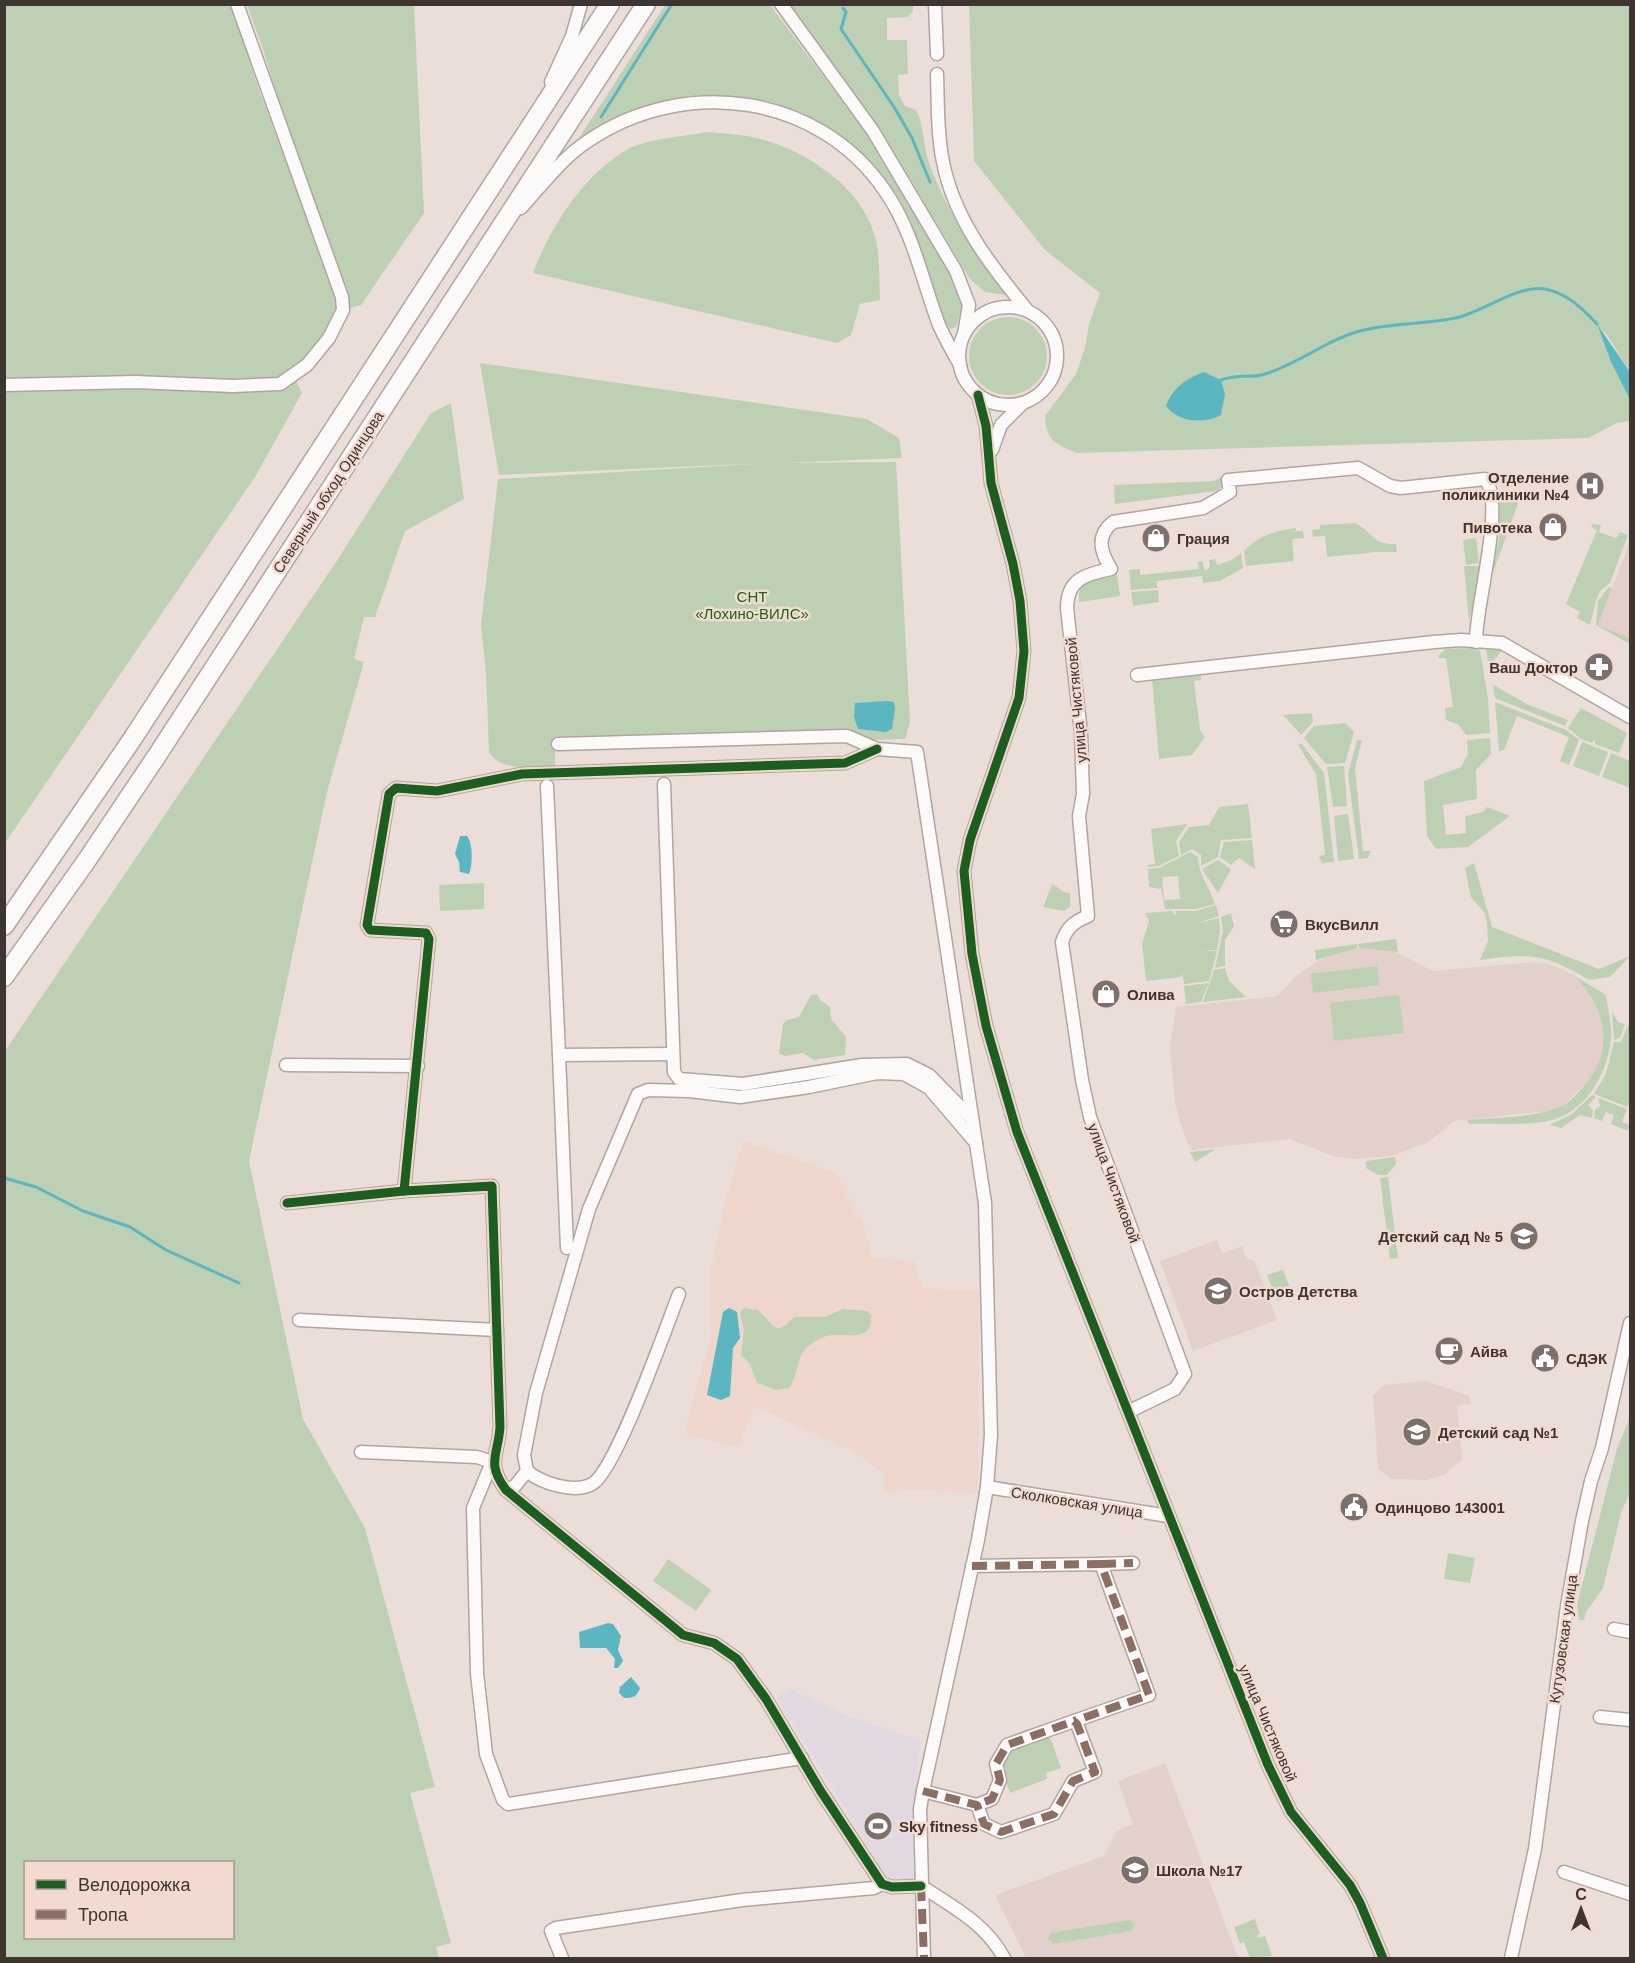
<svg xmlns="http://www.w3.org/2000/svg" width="1635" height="1963" viewBox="0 0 1635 1963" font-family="Helvetica,sans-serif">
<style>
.commercial{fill:#e1d8e1}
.built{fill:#eed6cc}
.education{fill:#e3d0ca}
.green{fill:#bed0b3;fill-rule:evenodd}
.water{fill:#5cb6c1}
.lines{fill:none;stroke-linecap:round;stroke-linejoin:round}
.stream{stroke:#5cb6c1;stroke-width:3}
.minor-casing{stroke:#b0a5a1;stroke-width:15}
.highway-casing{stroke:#b0a5a1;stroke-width:21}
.minor{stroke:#fcfaf9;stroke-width:12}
.highway{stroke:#fcfaf9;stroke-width:18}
.quiet{stroke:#8d6e63;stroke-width:8;stroke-dasharray:15 8;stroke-linecap:butt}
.cycleway-casing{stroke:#f3dad0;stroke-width:13}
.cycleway{stroke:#1b5e20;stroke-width:9}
.labels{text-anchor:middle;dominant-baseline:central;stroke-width:5;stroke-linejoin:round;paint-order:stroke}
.poi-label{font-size:15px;font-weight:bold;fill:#3e3531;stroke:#f3dad0;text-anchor:start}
.street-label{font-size:15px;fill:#3e3531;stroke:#f3dad0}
.park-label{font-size:15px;fill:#176814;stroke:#f3dad0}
</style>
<rect width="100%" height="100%" fill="#ebded8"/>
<polygon class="commercial" points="791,1690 848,1716 921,1741 913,1804 913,1879 888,1878 776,1697"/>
<polygon class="built" points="743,1141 837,1173 854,1210 862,1220 873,1258 914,1261 922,1288 979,1291 978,1494 919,1489 884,1493 884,1473 854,1452 754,1406 738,1447 684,1433 711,1335 710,1273 725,1201"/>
<g class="education">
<polygon points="1630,541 1630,638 1598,625"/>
<polygon points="1360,948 1396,952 1433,971 1536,962 1556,966 1573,975 1586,988 1597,1005 1603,1023 1603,1044 1599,1062 1590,1079 1564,1105 1548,1111 1454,1121 1427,1143 1391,1156 1353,1159 1333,1156 1290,1139 1192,1150 1186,1140 1175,1104 1170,1047 1176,1007 1278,996 1295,977 1317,961 1345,950"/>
<polygon points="1217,1240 1222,1253 1242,1246 1246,1259 1254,1260 1277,1320 1193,1351 1160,1261"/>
<polygon points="1426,1381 1470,1396 1471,1404 1457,1406 1462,1459 1444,1475 1427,1480 1391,1479 1378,1469 1373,1395 1384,1385"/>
<polygon points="1165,1763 1238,1958 1026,1958 995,1895 1104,1856 1117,1830 1133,1824 1118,1781"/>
</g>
<g class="green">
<polygon points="5,5 231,5 260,93 339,301 263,49 247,5 414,5 424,213 361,305 343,310 341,307 305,364 289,367 302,393 255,477 5,843"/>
<path d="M665,5H770L871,140L911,206L958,287L963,305L956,327L950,329L946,324C928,275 914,220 883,178C811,80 665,69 574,146Z"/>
<path d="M788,5H913V11L908,17L887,18V40H907L908,74L898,75L899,95L905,106L916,110C924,124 923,147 929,163C947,212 974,253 1007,293L1006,295L985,292L970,279L878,125Z"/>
<path d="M969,5H1630V372L1607,335L1598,326L1611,362L1630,400V421L1617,423L1588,438L1077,453C1056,445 1046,440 1045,416L1076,374L1085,348L1089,324L1100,293L1045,250L974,161Z"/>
<path d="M707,132C720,133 735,134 748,136C800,146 863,185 876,240C880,259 879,281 880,300L860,304L851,335L837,343L533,273C551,226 584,173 630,148C649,139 685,136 707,132Z"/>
<circle cx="1008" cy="356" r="39"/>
<path d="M480,363L867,419L899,438L902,458L786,463L896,462L910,722L905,739L555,749V767C532,766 502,773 489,752L486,674L481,625L498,479L770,463L499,475Z"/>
<path d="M451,403L464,499L405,531L375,617H364L354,659L364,662L327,792L249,1161L303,1419L365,1528L435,1787L410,1793L451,1943L436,1947L439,1958H5V1051L336,562L431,413ZM26,1862H232V1938H26Z"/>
<polygon points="1229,473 1230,481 1216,491 1115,504 1114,485 1214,481"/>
<polygon points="1500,495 1519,501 1491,578 1499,539"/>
<path d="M1355,523C1374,532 1371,545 1396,544L1397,552H1377L1327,557L1325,536L1313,537L1312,530L1320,529V525Z"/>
<polygon points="1593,524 1601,525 1599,532 1616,538 1620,532 1628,535 1610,583 1600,591 1596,600 1590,625 1577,618 1580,612 1566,604 1597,530 1591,527"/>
<path d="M1296,528V531H1303L1304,538L1292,539L1294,561L1246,566L1244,551C1259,535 1274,531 1296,528Z"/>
<polygon points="1476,538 1479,563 1466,565 1463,540"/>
<polygon points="1241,553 1243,568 1220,581 1203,583 1202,576 1157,581 1157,588 1131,590 1129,570 1140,569 1140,575 1199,569 1198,562 1202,561 1205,571 1210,567 1209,560 1215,559 1217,565 1232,560"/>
<polygon points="1464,566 1482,566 1469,621"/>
<polygon points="1113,572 1117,575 1120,596 1079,602 1079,593 1084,580"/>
<polygon points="1609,587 1612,588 1598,625 1630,638 1630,644 1596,625 1598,601"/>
<polygon points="1158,590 1159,602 1133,606 1131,592"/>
<polygon points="1487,647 1503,649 1489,667 1486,649"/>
<polygon points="1470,648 1480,650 1488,698 1490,733 1466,735 1459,725 1446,720 1445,708 1453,707 1446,658 1439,658 1439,655 1445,649"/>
<polygon points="1201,675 1201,680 1194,681 1200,730 1205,737 1192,755 1159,759 1152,678"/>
<polygon points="1493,685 1529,705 1568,720 1565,726 1495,698"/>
<polygon points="1495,702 1566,730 1579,740 1569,765 1560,761 1569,737 1517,716 1504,750 1499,751"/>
<polygon points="1581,708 1627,733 1619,753 1595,744 1595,739 1592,743 1581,739 1568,728"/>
<polygon points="1312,713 1313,722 1301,735 1283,715"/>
<polygon points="1345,723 1354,732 1345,763 1326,764 1304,738 1314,726"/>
<polygon points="1490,738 1491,754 1476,770 1477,799 1443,805 1446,835 1466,833 1465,816 1483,812 1487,807 1510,816 1468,847 1436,849 1427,836 1424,781 1461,767 1468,754 1467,740"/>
<polygon points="1357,740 1362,740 1355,768 1363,851 1371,851 1368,858 1359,859 1348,774"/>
<polygon points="1582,742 1608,752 1599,776 1573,766"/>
<polygon points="1301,743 1324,773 1334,862 1322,863 1319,856 1325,855 1316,774 1298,745"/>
<polygon points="1611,753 1630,761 1630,788 1602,777"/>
<polygon points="1344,766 1347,806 1333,807 1327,767"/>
<polygon points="1248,804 1252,838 1221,840 1218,857 1201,866 1201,855 1192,849 1181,855 1179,842 1189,827 1209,825 1219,807"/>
<polygon points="1348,814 1354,859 1338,861 1334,816"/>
<polygon points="1187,824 1176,841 1179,856 1158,866 1148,867 1148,865 1155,864 1151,829"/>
<polygon points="1252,840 1255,869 1239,858 1231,865 1220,857 1224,842"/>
<path d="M1190,852L1198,857C1198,874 1210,888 1215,904L1196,909H1165L1161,889L1149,887L1148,869L1159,868ZM1178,876L1180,899L1164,900L1162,877Z"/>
<polygon points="1218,860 1231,869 1218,893 1202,869"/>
<path d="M1474,863L1492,927L1599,969L1630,956L1610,977L1589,980C1546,954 1529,953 1480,960L1488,941L1487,922L1484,912L1471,897L1465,868Z"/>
<polygon points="484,883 484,909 440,911 439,885"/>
<polygon points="1052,884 1064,892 1070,893 1070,907 1064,911 1043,907"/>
<polygon points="1216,905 1219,916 1198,923 1219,918 1220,931 1217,950 1201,950 1217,951 1209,981 1184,984 1182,973 1181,977 1146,981 1142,944 1149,921 1145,913 1172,911 1177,917 1175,911 1196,911"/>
<polygon points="1231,913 1234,926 1225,940 1225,966 1215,968 1223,931 1221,917"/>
<polygon points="1396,939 1398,952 1359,948 1358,944"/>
<polygon points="1357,944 1357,948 1316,960 1315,950"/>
<polygon points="1377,966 1379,985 1313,993 1311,974"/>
<polygon points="1225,968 1229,981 1246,997 1203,1002 1214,970"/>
<path d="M1573,975L1606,995C1608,1009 1612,1026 1611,1041C1606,1076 1585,1113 1548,1121C1524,1126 1494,1123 1469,1124L1467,1120C1497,1117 1534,1118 1562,1106C1569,1102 1577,1095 1582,1088C1616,1051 1607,1008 1573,975Z"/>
<polygon points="1209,983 1201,1002 1186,1004 1184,986"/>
<polygon points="817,994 820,1000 830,1007 831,1019 846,1037 845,1055 814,1060 803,1053 785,1056 779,1054 783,1024 787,1020 799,1017 811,995"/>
<polygon points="1399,995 1404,1033 1334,1041 1330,1003"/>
<polygon points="1612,1012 1618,1022 1625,1024 1620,1038 1614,1040"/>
<polygon points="1628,1025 1630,1026 1630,1100 1628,1107 1594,1094 1606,1074 1614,1042 1621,1042"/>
<polygon points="1592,1095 1596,1097 1588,1105 1593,1110 1592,1118 1580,1115 1561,1128 1550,1125 1572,1114"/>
<polygon points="1598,1098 1627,1109 1622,1122 1630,1125 1628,1131 1611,1124 1614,1115 1606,1112 1602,1121 1594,1118 1595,1110 1600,1106"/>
<polygon points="1216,1149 1195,1162 1190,1152"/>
<polygon points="1395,1157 1396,1164 1387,1175 1378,1175 1366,1168 1366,1161"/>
<polygon points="1388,1177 1398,1258 1390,1259 1380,1178"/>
<polygon points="1283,1270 1293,1295 1277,1301 1267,1275"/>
<path d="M744,1308L757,1310C773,1320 773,1341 794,1317H825L843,1309L867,1311L871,1315C874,1347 840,1329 821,1338C791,1352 803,1369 789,1388L776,1390L757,1383L750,1364L741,1355L744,1331L740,1313Z"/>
<polygon points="1630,1417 1630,1492 1621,1513 1603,1588 1586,1612 1584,1620 1579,1620 1577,1605 1617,1449"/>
<polygon points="1448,1553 1475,1558 1470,1583 1444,1579"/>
<polygon points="668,1559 711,1590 696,1611 653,1581"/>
<polygon points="1050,1737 1061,1768 1046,1773 1047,1779 1010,1793 1001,1767 1009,1752"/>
<polygon points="1255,1919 1260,1934 1257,1935 1258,1938 1265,1936 1272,1956 1250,1958 1244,1942 1240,1944 1234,1927"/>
<polygon points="1130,1920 1135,1925 1132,1931 1053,1944 1048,1939 1051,1933"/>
</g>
<g class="water">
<polygon points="1597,324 1630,372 1630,400 1611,362"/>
<path d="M1204,372L1221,380L1225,394L1221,415C1204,424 1179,423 1166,406C1173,387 1186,379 1204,372Z"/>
<polygon points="887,701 894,702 895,709 892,729 886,732 858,729 854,717 855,703"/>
<path d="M460,836H467C473,843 473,866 469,874L460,872L459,862L455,854Z"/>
<polygon points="729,1308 737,1312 740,1338 733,1348 730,1396 721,1400 707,1395 723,1312"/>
<polygon points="608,1623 613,1624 621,1636 618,1650 623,1661 618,1668 614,1668 615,1659 606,1648 580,1648 579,1632"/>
<path d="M631,1677L640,1688C637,1697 633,1698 624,1698L619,1693L620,1687Z"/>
</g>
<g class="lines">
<g class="stream">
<polyline points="843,8 846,12 841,29 894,107 912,138 930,182"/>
<polyline points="601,117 672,4"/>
<path d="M1221,380C1240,373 1250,379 1265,374C1299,364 1326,340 1360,331C1393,322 1427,325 1460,317C1485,310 1521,284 1545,289C1567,293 1583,309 1597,324"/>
<polyline points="4,1178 36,1187 83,1211 130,1227 166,1250 239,1283"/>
</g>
<g class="minor-casing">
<g id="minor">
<polyline points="781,4 873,131 956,271 969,305 964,334"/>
<polyline points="935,4 937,54"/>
<path d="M937,74C938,103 937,134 943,162C954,219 991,266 1027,310"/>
<polyline points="551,82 572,36 581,4"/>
<path d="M521,208C542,185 562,158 588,141C684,76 818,93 885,191C913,231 922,280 939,325C945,339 953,352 960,365"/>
<circle cx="1008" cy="356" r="49"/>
<polyline points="4,385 135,382 233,386 280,384 307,365 329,338 343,310 342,297 237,4"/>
<polyline points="978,395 986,426 991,483 1013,564 1020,601 1024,651 1019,698 970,840 964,871 972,954 986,1026 1017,1132 1268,1765 1291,1812 1350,1885 1360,1903 1383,1958"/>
<polyline points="992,450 1001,425 1022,404"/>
<polyline points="1137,675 1434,642 1461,640 1502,643 1630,717"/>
<polyline points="558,744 847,736 877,749 917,752 985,1203 991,1435 987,1487 978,1540 923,1791 920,1809 924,1958"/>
<polyline points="664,784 674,1072 679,1079 743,1084 862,1065 907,1064 929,1075 972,1119"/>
<polyline points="547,786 559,1055"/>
<polyline points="286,1065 418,1066"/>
<polyline points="404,1191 429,939 426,933 370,930 367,925 389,794 396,788 437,791 522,774 845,763 877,749"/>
<path d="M287,1203L404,1191L492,1186L500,1427C498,1456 486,1463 506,1490L683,1635L714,1643L737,1659L766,1699L820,1790L882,1884L892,1887L921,1886"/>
<polyline points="567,1248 559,1055 673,1054"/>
<polyline points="299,1320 497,1330"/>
<path d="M1128,1412L1175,1389L1185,1374L1090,1117L1082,1080L1062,942C1067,927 1074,922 1088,916L1079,816L1083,794L1081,733L1067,608C1067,579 1086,574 1111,569C1100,551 1096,536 1113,522L1203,508L1230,492L1228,480L1358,468L1390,486L1401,488L1485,479C1506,503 1475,607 1476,642"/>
<polyline points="361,1452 477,1457 492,1462 473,1508 477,1673 486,1754 503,1800 508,1804 802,1758"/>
<path d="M527,1471C541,1483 574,1494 592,1484C616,1471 666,1327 679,1294"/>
<polyline points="987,1487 1168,1516"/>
<polyline points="506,1490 515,1486 527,1471 524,1455 536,1393 589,1209 638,1094 648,1090 689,1091 740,1097 809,1087 877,1073 904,1074 929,1088 976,1143"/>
<polyline points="1101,1564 1133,1563"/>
<polyline points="972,1566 1101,1564 1149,1695 1074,1721"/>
<polyline points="1614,1629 1630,1632"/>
<polyline points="1600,1717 1630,1720"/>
<polyline points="923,1791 977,1805 984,1824 1001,1832 1054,1814 1073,1781 1095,1772 1077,1724 1074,1721 1007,1745 996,1764 1000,1780 992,1799 977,1805"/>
<polyline points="1564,1872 1630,1894"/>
<path d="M921,1886C953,1907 986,1924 1004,1958"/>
<polyline points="562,1958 551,1931 556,1928 742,1900 874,1888 882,1884"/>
<polyline points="1511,1958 1535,1849 1567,1606 1582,1521 1591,1481 1602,1448 1630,1323"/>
</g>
</g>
<g class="highway-casing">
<g id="highway">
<polyline points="4,926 133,738 610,4"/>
<polyline points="4,977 87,860 158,754 646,4"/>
</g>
</g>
<use href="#minor" class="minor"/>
<use href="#highway" class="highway"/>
<g class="quiet">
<polyline points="1101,1564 1133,1563"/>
<polyline points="972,1566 1101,1564 1149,1695 1074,1721"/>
<polyline points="923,1791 977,1805 984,1824 1001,1832 1054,1814 1073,1781 1095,1772 1077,1724 1074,1721 1007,1745 996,1764 1000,1780 992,1799 977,1805"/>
<polyline points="921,1886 924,1958"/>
</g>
<g class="cycleway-casing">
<g id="cycleway">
<polyline points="978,395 986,426 991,483 1013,564 1020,601 1024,651 1019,698 970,840 964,871 972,954 986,1026 1017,1132 1268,1765 1291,1812 1350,1885 1360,1903 1383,1958"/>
<polyline points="404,1191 429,939 426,933 370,930 367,925 389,794 396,788 437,791 522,774 845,763 877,749"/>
<path d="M287,1203L404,1191L492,1186L500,1427C498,1456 486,1463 506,1490L683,1635L714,1643L737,1659L766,1699L820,1790L882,1884L892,1887L921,1886"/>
</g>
</g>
<use href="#cycleway" class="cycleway"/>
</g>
<defs>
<g id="hospital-disc" transform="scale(1.5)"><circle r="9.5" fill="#7b706b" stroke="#f3dad0"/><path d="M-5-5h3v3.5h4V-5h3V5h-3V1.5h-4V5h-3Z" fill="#fff"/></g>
<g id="shop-disc" transform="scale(1.5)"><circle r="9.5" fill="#7b706b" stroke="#f3dad0"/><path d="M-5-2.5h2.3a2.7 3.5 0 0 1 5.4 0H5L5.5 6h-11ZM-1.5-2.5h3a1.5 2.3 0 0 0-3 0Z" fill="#fff"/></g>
<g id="pharmacy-disc" transform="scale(1.5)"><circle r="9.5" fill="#7b706b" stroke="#f3dad0"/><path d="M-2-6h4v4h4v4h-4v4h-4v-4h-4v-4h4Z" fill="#fff"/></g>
<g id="supermarket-disc" transform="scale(1.5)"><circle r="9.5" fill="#7b706b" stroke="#f3dad0"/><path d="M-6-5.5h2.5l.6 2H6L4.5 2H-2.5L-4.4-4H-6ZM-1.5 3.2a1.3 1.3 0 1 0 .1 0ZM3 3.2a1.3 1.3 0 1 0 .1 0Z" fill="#fff"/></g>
<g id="school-disc" transform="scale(1.5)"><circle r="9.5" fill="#7b706b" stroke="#f3dad0"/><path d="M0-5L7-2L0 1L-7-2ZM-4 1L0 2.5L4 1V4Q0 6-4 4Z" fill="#fff"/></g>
<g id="cafe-disc" transform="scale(1.5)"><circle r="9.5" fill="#7b706b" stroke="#f3dad0"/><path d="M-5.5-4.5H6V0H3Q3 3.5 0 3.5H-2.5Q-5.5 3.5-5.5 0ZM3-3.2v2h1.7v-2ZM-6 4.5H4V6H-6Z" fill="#fff"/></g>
<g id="civic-disc" transform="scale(1.5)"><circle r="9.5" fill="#7b706b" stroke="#f3dad0"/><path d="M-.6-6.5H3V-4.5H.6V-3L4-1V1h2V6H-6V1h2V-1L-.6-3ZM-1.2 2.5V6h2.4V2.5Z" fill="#fff"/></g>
<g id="stadium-disc" transform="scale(1.5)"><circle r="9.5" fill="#7b706b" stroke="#f3dad0"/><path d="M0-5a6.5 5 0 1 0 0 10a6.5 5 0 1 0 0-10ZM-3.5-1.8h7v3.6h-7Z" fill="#fff"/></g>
</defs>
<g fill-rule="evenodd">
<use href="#hospital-disc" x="1590" y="486"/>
<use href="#shop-disc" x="1553" y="527"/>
<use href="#shop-disc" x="1156" y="538"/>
<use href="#pharmacy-disc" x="1599" y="667"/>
<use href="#supermarket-disc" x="1284" y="924"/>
<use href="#shop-disc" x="1106" y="994"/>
<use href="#school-disc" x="1524" y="1236"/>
<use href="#school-disc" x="1218" y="1291"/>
<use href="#cafe-disc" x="1449" y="1351"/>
<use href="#civic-disc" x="1545" y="1358"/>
<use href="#school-disc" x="1417" y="1432"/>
<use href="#civic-disc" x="1354" y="1507"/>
<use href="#stadium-disc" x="878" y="1826"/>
<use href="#school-disc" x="1135" y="1870"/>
</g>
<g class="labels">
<g class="poi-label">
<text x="1569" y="477" text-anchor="end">Отделение<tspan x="1569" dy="17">поликлиники №4</tspan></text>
<text x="1532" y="527" text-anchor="end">Пивотека</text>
<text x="1177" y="538">Грация</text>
<text x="1578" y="667" text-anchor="end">Ваш Доктор</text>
<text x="1305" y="924">ВкусВилл</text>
<text x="1127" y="994">Олива</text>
<text x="1503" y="1236" text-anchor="end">Детский сад № 5</text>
<text x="1239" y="1291">Остров Детства</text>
<text x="1470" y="1351">Айва</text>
<text x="1566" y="1358">СДЭК</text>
<text x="1438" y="1432">Детский сад №1</text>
<text x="1375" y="1507">Одинцово 143001</text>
<text x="899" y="1826">Sky fitness</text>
<text x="1156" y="1870">Школа №17</text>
</g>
<g class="street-label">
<text transform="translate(328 492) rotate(-57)">Северный обход Одинцова</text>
<text transform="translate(1076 700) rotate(-95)">улица Чистяковой</text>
<text transform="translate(1114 1183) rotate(70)">улица Чистяковой</text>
<text transform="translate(1077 1502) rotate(9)">Сколковская улица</text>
<text transform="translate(1563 1639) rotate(-82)">Кутузовская улица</text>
<text transform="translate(1268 1723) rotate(67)">улица Чистяковой</text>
</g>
<g class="park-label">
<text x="752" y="596">СНТ<tspan x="752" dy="17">«Лохино-ВИЛС»</tspan></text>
</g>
</g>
<rect width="1635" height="1963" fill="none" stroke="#3e3531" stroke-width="12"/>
<rect x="24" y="1861" width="210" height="78" fill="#f3dad0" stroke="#ab9890" stroke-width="1.5"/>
<rect x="36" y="1880" width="30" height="9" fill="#1b5e20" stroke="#ab9890" stroke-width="1.5"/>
<text x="78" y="1891" font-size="18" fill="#3e3531">Велодорожка</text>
<rect x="36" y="1910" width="30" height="9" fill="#8d6e63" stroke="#ab9890" stroke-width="1.5"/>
<text x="78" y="1921" font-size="18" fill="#3e3531">Тропа</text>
<g transform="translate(1581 1909)" stroke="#f3dad0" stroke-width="4.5" paint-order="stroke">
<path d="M0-4.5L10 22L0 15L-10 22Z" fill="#3e3531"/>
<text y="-9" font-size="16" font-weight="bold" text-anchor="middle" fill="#3e3531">С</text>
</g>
</svg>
